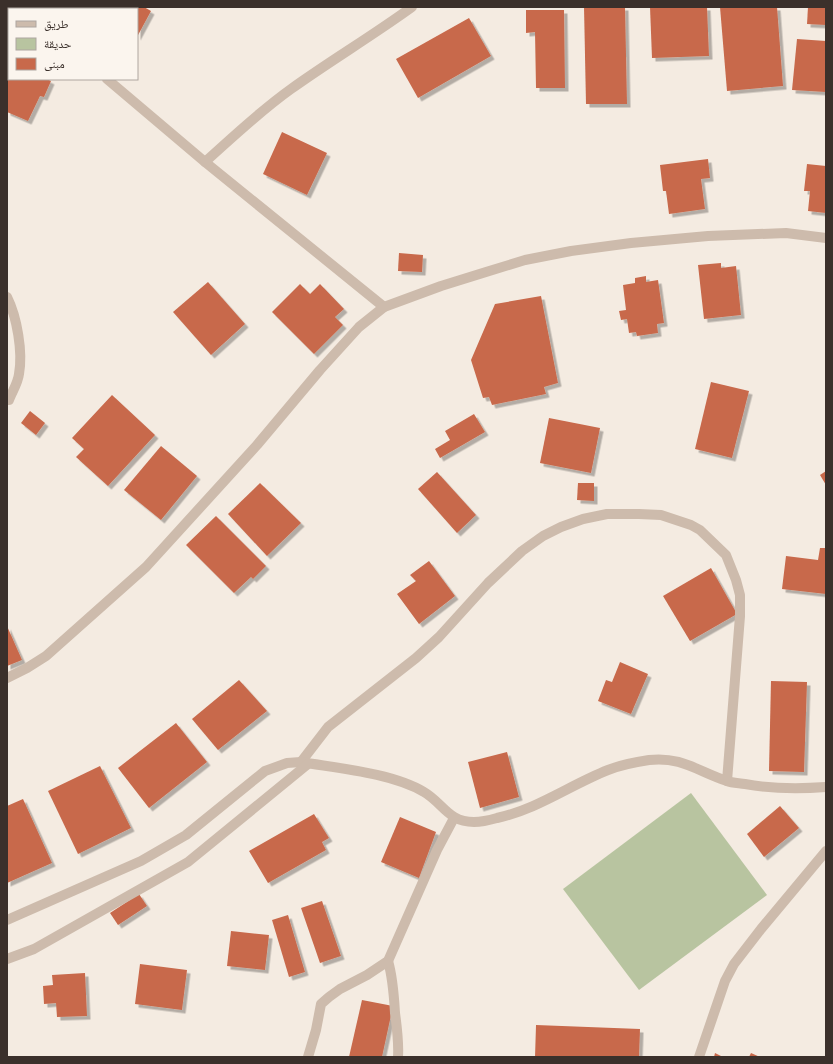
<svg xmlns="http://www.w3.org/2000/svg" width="833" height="1064" viewBox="0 0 833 1064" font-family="'Asap Condensed','Noto Naskh Arabic',sans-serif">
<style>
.green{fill:#b8c4a0}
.building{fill:#c8694b;filter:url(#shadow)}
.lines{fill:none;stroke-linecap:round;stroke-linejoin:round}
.minor{stroke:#cdbbac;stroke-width:10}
</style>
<defs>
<filter id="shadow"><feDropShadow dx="3.5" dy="3.5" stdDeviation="0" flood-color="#0004"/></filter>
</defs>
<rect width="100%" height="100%" fill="#f4ebe1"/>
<polygon class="green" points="691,793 767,895 639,990 563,889"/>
<g class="building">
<polygon points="103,7 144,7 151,11 137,37 137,9 101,9"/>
<polygon points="584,7 625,7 627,104 586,104"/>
<polygon points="650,7 707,7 709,56 652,58"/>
<polygon points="720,7 777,7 783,86 727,91"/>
<polygon points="808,7 826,7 826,25 807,24"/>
<polygon points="526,10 564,10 565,88 536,88 535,32 526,33"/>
<polygon points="469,18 491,56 418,98 396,59"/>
<polygon points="797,39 826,41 826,92 792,90"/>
<polygon points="9,63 9,79 47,79 51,81 44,97 40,96 28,121 7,112 7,66"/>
<polygon points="282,132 327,153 307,195 263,174"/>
<polygon points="708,159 710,178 701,179 705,209 669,214 666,191 663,191 660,165"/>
<polygon points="807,164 826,166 826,213 808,211 810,191 804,191"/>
<polygon points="399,253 423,255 422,272 398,271"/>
<polygon points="721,263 721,268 736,266 741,315 704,319 698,265"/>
<polygon points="646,276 646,282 658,280 664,323 657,324 658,333 637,336 636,332 629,333 627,319 621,320 619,311 626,310 623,285 635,283 635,278"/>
<polygon points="208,282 245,324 211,355 173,312"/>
<polygon points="300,284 310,294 320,284 344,309 335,317 343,325 314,354 272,312"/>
<polygon points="541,296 558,383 544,387 546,394 492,405 489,397 483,398 471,360 495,304"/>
<polygon points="711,382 749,391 732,458 695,449"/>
<polygon points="112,395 155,435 108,486 76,457 84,449 72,438"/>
<polygon points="30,411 45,423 36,435 21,423"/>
<polygon points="474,414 485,432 440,458 435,449 450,440 445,431"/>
<polygon points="549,418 600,428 591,473 540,463"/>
<polygon points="161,446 197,476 161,520 124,490"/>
<polygon points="826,471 826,485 820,475"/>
<polygon points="437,472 476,515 457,533 418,489"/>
<polygon points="260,483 301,523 267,556 228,514"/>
<polygon points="578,483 594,483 594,501 577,500"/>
<polygon points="216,516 266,566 253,579 251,577 234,593 186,545"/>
<polygon points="820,548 826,548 826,594 782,589 786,556 818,560"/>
<polygon points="429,561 455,596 419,624 397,594 416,581 410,575"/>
<polygon points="711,568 737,614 690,641 663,596"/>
<polygon points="7,626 22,660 7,666"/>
<polygon points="620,662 648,674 631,714 598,701 606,680 612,682"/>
<polygon points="239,680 267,711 218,750 192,719"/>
<polygon points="771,681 807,682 804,772 769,771"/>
<polygon points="176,723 207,762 149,808 118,768"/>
<polygon points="507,752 519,797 480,808 468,762"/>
<polygon points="100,766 131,828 78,854 48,791"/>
<polygon points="23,799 52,863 7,883 7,806"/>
<polygon points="780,806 799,828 764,857 747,834"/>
<polygon points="314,814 329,838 322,842 326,850 268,883 249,851"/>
<polygon points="400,817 436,832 419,878 381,862"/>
<polygon points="139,894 147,906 118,925 110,913"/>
<polygon points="322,901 341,956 320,963 301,908"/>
<polygon points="288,915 305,972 289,977 272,920"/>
<polygon points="231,931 269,935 265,970 227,966"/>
<polygon points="140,964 187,970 182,1010 135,1004"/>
<polygon points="85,973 87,1016 57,1017 56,1003 44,1004 43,986 53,985 52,975"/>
<polygon points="362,1000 393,1006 382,1057 349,1057"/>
<polygon points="536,1025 640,1029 639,1057 535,1057"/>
<polygon points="715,1053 723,1057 714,1057"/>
<polygon points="751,1053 760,1057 749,1057"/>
</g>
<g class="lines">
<g class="minor">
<polyline points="9,7 12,9"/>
<polyline points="107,79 205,162 384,307"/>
<path d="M205,162C233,137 260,111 291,89C330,61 372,36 412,7"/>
<path d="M7,297C17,317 23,352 19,374C18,383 12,392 9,400H7"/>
<polyline points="7,678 27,668 46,656 146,567 257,445 320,370 359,327 384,307 441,286 486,272 525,260 571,251 631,243 708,236 786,233 826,238"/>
<polyline points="301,762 328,727 416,658 439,637 488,583 522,551 543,536 561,527 583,519 607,514 639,514 661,515 691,525 700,530 726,555 736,580 740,595 740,616 727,781"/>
<path d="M7,920L141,861L186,835L265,771L287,763L301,762C336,768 393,773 424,792C443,803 448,822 474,822C482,822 490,820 497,818C538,809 570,785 608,770C620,765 636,762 649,760C681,756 699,772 727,781C732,783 739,783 745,784C772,789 798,789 826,787"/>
<polyline points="7,959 34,949 188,862 308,764"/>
<path d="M388,961C393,978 394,996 395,1013C397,1028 399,1042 398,1057"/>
<polyline points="308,1057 316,1030 321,1004 329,997 340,989 367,975 388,961 437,850 454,818"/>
<polyline points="699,1057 725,981 734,964 761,929 826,851"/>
</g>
</g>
<rect width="833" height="1064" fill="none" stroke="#3b302b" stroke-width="16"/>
<rect x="8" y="8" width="130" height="72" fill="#fbf5ee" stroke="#aea6a0"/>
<rect x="16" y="21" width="20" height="6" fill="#cdbbac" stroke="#aea6a0"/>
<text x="44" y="28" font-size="12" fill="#3b302b">طريق</text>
<rect x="16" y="38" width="20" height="12" fill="#b8c4a0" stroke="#aea6a0"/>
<text x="44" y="48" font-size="12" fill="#3b302b">حديقة</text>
<rect x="16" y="58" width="20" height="12" fill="#c8694b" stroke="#aea6a0"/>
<text x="44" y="68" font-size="12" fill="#3b302b">مبنى</text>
</svg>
